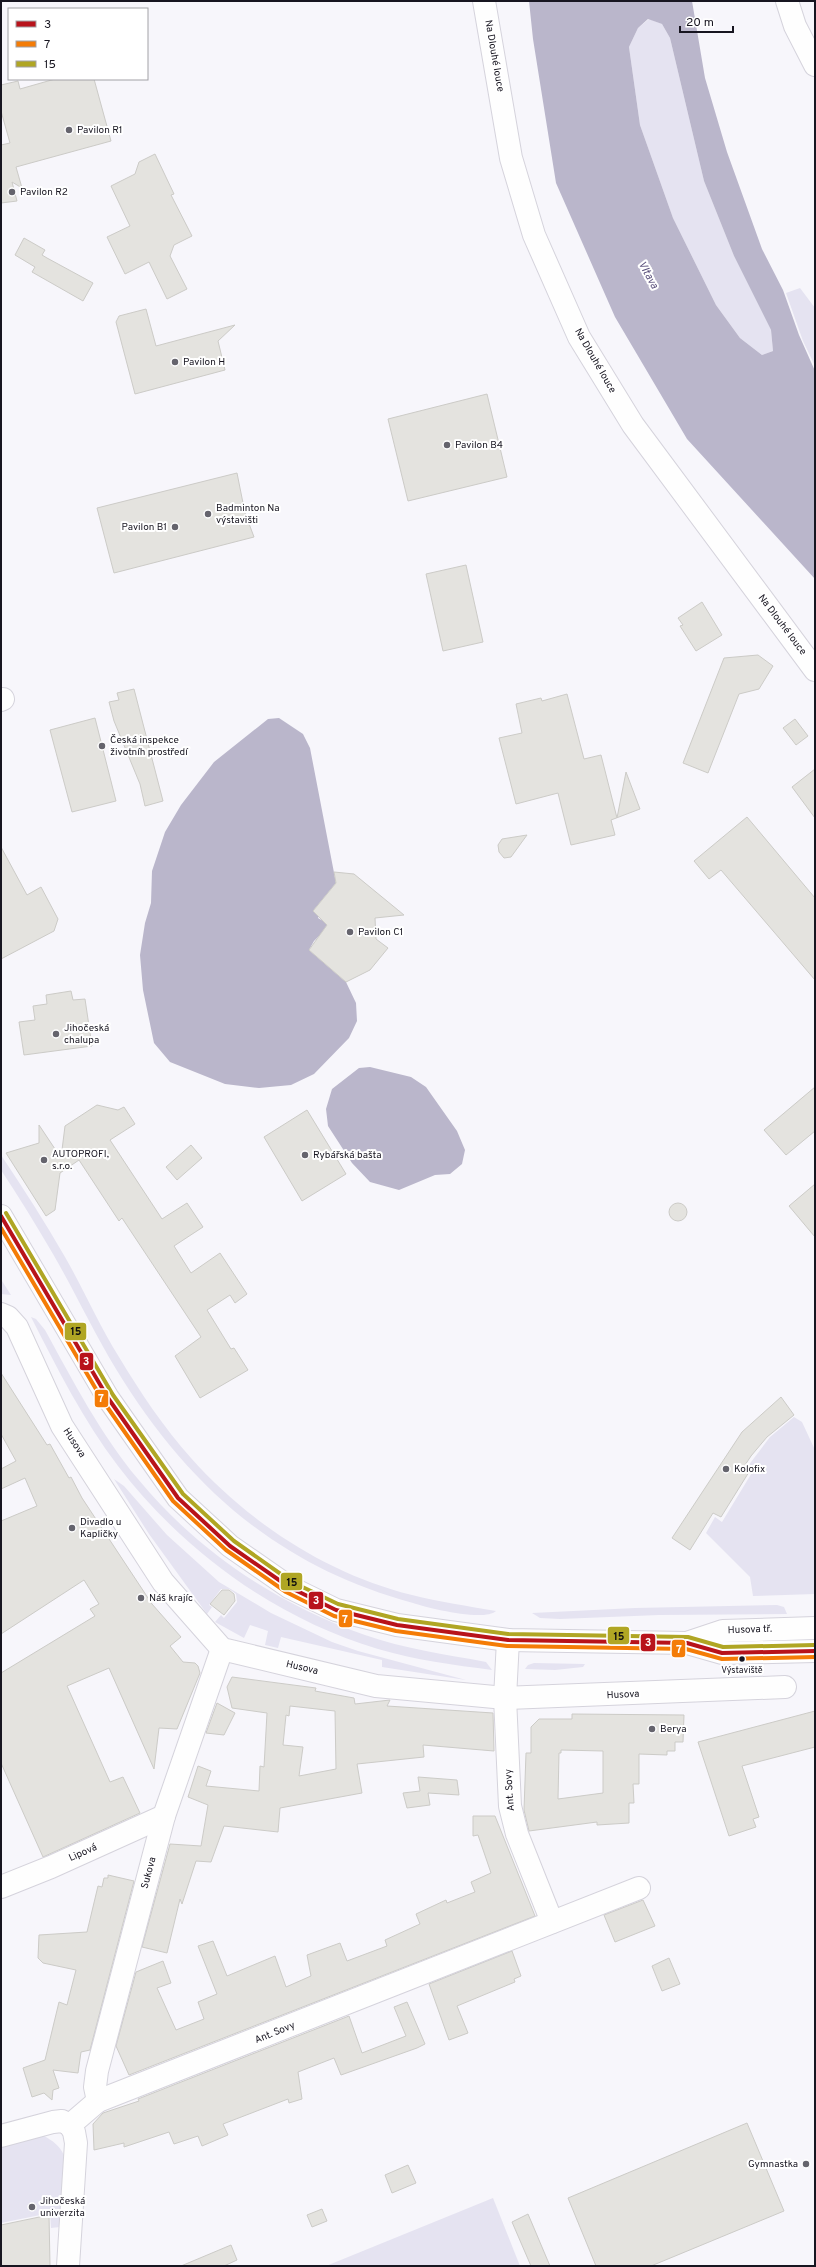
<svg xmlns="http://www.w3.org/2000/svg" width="816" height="2267" viewBox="0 0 816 2267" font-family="Overpass,sans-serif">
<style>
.green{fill:#e5e3f1}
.water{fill:#bab6cb;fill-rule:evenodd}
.building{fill:#e4e3df;stroke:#cccbc7;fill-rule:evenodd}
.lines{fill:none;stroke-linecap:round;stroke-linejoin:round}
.minor-casing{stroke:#d5d3dc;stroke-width:24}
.major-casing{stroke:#d5d3dc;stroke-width:24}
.minor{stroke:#fefefe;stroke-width:22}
.major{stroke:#fefefe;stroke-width:22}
.bus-1-casing{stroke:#fff;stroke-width:7}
.bus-2-casing{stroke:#fff;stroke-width:7}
.bus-3-casing{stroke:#fff;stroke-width:7}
.bus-1{stroke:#b8131b;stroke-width:4}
.bus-2{stroke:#f47c07;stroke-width:4}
.bus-3{stroke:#b0a624;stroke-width:4}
.poi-dot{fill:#65646d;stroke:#fff;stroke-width:1.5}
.bus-dot{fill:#171520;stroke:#fff;stroke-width:1.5}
.labels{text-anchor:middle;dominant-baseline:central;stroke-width:4;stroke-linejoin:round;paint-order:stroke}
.bus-label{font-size:9px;fill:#171520;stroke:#fff}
.street-label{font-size:10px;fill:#171520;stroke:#fff}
.poi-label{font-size:10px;fill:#171520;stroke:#fff;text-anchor:start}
.water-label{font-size:11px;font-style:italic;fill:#594e7a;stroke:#fff}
.line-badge{stroke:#fff;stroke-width:1.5}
.badge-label{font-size:11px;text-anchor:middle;font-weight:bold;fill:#fff}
.pale-badge-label{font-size:11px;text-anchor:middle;font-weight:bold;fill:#111}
</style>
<rect width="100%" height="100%" fill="#f7f6fb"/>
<g class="green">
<polygon points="649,19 662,24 670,38 704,181 734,256 771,330 773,351 762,355 740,338 716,305 673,218 640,125 629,47 638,28"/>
<polygon points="800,288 815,308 815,366 803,341 786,293"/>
<path d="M1,1155C23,1188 45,1222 65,1257C84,1290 99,1325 119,1357C140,1392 164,1428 191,1458C249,1523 327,1574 412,1595C439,1602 468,1606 496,1611C484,1622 428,1608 413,1603C279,1567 187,1486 116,1369C93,1331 75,1292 53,1254C36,1225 19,1197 1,1170Z"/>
<polygon points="1,1280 2,1281 11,1295 1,1294"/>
<path d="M31,1317L36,1319L45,1330C73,1381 101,1435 138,1479C197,1551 277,1604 365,1635C404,1649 445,1654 486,1662L492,1670C454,1665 415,1660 378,1649C275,1618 183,1551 118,1466C83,1420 57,1368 31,1317Z"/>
<polygon points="794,1417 802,1422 815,1450 815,1594 753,1596 750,1577 706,1533 715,1517 722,1522 753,1471 748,1466 770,1437"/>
<polygon points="114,1479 124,1486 167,1535 219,1582 271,1613 332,1642 358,1651 466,1680 382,1667 382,1660 281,1637 278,1648 265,1645 268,1631 250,1625 244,1638 215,1622 221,1615 224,1618 237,1602 236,1594 229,1589 221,1589 209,1605 212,1607 207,1614 149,1534"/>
<polygon points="777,1605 784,1607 787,1614 659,1615 560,1619 540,1618 532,1613 635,1608"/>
<polygon points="534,1663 585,1664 583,1667 555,1670 525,1669 528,1665"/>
<path d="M44,2136C53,2141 59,2145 64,2155L60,2227L51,2228L50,2213L1,2223V2146L30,2138Z"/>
<polygon points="493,2198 520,2266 326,2266"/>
</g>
<g class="water">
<path d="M529,1H692L705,78L727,152L762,249L783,290L799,335L815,371V579L687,439L615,317L556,183L533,39ZM648,19L662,24L670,38L704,181L734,256L771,330L773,351L762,355L740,338L716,305L673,218L640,125L629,47L638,28Z"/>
<polygon points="279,718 303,734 310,748 336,883 313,911 319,916 318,918 330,925 314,941 309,950 346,982 356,1003 357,1021 349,1038 314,1074 291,1085 259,1088 225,1084 170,1062 154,1043 143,990 140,955 145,923 151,903 152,871 165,832 181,805 214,762 268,719"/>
<polygon points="370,1067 411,1077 426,1087 457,1131 465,1150 462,1164 450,1174 435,1175 399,1190 370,1182 352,1163 328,1126 326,1109 332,1089 359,1068"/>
</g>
<g class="building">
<polygon points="55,79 94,79 111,141 16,167 22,188 12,182 17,201 1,203 1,145 10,143 1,111 1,85 18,81 20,89"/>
<polygon points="155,154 174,194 171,195 192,236 174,245 170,256 187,289 167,299 149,262 125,274 107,237 130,226 111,186 135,174 139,162"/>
<polygon points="24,238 45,250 42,255 47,258 93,283 83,301 32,272 35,267 15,255"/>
<polygon points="146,309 156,346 235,325 218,341 225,370 135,394 116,322 119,316"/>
<polygon points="487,394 507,477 408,501 388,419"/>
<polygon points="237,473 245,513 254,537 114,573 97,508"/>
<polygon points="466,565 483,642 443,651 426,574"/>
<polygon points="702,602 722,635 696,651 680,626 683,625 678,618"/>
<polygon points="758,655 773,666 759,689 739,694 708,773 683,763 724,658"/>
<polygon points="134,689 163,801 145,806 140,784 114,721 109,702 119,700 117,693"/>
<polygon points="567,694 584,759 601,755 617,818 626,772 640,809 611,820 615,835 571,845 558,793 516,804 499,738 522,733 516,704 541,698 542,701"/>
<polygon points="95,718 116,801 72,812 50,730"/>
<polygon points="795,719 808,736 796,745 783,728"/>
<polygon points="815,769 815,818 792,787"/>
<polygon points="747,817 815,898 815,980 721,870 709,879 694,861"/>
<polygon points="527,835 511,857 504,858 499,852 498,845 502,839"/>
<polygon points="1,847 27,895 41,887 58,919 54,931 1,959"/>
<polygon points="334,872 354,874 404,915 375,918 376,939 388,948 370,970 346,982 309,950 327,925 313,911 336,883"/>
<polygon points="71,991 73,1000 85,999 92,1046 24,1055 19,1022 35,1020 33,1006 47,1004 46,995"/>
<polygon points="815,1087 815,1131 786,1155 764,1130"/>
<polygon points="97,1105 118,1110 124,1107 135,1124 110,1140 162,1219 187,1203 203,1227 174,1246 191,1273 220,1253 247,1294 235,1303 230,1295 207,1310 231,1349 234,1348 248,1370 200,1398 175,1356 201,1337 122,1218 119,1221 79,1160 60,1173 55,1210 46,1216 6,1153 39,1143 39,1125 61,1158 65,1126"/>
<polygon points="307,1110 346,1174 302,1201 264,1137"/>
<polygon points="191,1145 202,1158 177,1180 166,1167"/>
<polygon points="815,1184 815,1237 789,1206"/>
<circle cx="678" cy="1212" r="9"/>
<polygon points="1,1373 47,1445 50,1444 69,1478 71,1477 82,1498 152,1604 181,1637 170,1646 183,1662 195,1663 198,1666 200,1673 177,1729 159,1728 154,1769 109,1668 67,1686 110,1782 123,1777 140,1813 43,1857 1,1763 1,1673 95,1616 90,1609 99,1604 84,1580 1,1634 1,1521 37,1506 25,1478 1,1489 1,1469 16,1461 1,1434"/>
<polygon points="781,1397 794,1415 767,1437 751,1456 743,1468 749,1472 721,1517 713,1513 690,1550 672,1538 742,1432"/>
<polygon points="222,1590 229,1590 234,1594 235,1601 224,1615 210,1604"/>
<path d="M232,1677L316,1688L315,1691L354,1698L355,1704L390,1700L387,1706L493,1713L494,1751L423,1745L424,1757L357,1764L362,1793L280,1808L278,1832L224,1826L211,1862L196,1861L182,1904L180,1899L167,1953L142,1947L170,1844L201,1846L208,1805L188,1797L198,1766L211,1771L206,1786L259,1791L260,1766L264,1767L267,1713L232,1708L227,1687ZM290,1706L335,1711L336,1769L299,1776L303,1747L283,1745L286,1715L289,1716Z"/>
<polygon points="217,1703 235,1713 224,1735 206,1733"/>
<polygon points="815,1711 815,1747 742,1766 759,1817 753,1819 756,1827 729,1836 698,1742"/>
<path d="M572,1714L684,1715L683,1742H675V1751H667V1755L639,1754V1784H633L634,1803H629V1823L597,1825V1822L529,1831L524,1810L526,1753H531V1727L539,1719H572ZM561,1750L603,1751V1793L558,1799L559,1753H561Z"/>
<polygon points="418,1777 457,1780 459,1795 428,1793 430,1805 407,1808 403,1793 420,1791"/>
<polygon points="473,1816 495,1816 535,1916 129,2075 116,2046 136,1972 163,1961 171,1983 157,1988 176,2030 204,2019 198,2002 217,1994 198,1946 213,1941 227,1976 275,1956 286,1987 311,1976 307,1955 340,1943 347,1961 387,1946 385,1940 420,1924 416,1914 446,1900 447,1903 475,1892 471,1882 491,1873 478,1835 473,1836"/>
<polygon points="108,1875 134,1881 90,2050 81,2052 78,2073 53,2070 59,2088 53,2090 52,2100 44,2093 32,2097 23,2068 45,2060 59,2002 67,2005 76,1970 43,1963 38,1958 39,1935 87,1932 98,1886 102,1887 104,1878 108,1878"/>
<polygon points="643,1900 655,1926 615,1942 604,1915"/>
<polygon points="512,1951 521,1976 514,1979 515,1982 457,2006 468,2033 449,2040 429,1984"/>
<polygon points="669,1958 680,1984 662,1991 652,1966"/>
<polygon points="407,2002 425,2044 417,2048 341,2075 334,2058 298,2072 302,2099 289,2103 288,2099 223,2124 228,2135 202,2146 198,2136 174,2144 169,2132 124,2147 124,2143 94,2150 93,2124 103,2113 139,2101 138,2099 349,2016 362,2053 406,2036 394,2007"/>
<polygon points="747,2123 784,2211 651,2266 596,2266 568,2198"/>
<polygon points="408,2165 416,2183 392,2193 385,2175"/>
<polygon points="322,2209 327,2221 312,2227 307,2215"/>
<polygon points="528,2214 550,2266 531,2266 512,2222"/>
<polygon points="49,2215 50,2266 1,2266 1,2225"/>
<polygon points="231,2245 237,2260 224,2266 181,2266"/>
</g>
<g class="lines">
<g class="minor-casing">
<g id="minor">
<polyline points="787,1 795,26 815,65"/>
<polyline points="1,700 3,699"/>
<polyline points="1,1216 108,1398 178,1498 230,1546 289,1587 336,1610 397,1625 508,1640 687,1643 722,1653 815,1651"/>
<polyline points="1,1314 8,1317 17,1327 62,1426 163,1582 222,1649 376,1686 505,1698 785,1687"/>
<polyline points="508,1640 505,1698 510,1806 517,1834 552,1922"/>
<polyline points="687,1643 723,1631 815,1628"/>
<polyline points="1,1887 51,1867 164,1816"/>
<polyline points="98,2101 95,2087 97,2071 164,1816 222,1649"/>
<polyline points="70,2125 98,2101 639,1888"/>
<polyline points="1,2136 53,2122 62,2121 70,2125"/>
<polyline points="68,2266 76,2143 74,2132 70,2125"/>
</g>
</g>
<g class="major-casing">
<polyline id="major" points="484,1 511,158 534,235 579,337 633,425 815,670"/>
</g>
<use href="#minor" class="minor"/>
<use href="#major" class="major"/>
<g class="bus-1-casing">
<polyline id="bus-1" points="1,1216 108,1398 178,1498 230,1546 289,1587 336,1610 397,1625 508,1640 687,1643 722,1653 815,1651"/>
</g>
<g class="bus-2-casing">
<polyline id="bus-2" points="1,1228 103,1401 173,1501 226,1550 286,1592 334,1616 396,1631 507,1646 686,1649 722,1659 815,1657"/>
</g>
<g class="bus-3-casing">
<polyline id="bus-3" points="6,1213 113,1395 183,1494 234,1541 292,1582 338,1604 398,1619 508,1634 688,1637 723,1647 815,1645"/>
</g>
<use href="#bus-1" class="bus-1"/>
<use href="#bus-2" class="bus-2"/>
<use href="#bus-3" class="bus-3"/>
</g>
<g class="poi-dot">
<circle cx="69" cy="130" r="4"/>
<circle cx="12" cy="192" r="4"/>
<circle cx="175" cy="362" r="4"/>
<circle cx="447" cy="445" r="4"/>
<circle cx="208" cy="514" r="4"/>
<circle cx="175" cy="527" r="4"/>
<circle cx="102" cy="746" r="4"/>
<circle cx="350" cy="932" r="4"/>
<circle cx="56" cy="1034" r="4"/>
<circle cx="305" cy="1155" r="4"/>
<circle cx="44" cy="1160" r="4"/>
<circle cx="726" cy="1469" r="4"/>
<circle cx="72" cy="1528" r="4"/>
<circle cx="141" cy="1598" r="4"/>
<circle cx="652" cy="1729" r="4"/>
<circle cx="806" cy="2164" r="4"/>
<circle cx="32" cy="2207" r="4"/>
</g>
<circle class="bus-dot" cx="742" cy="1659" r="3.5"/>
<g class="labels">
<g class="bus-label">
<text x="742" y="1670">Výstaviště</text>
</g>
<g class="street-label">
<text transform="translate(494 56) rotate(80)">Na Dlouhé louce</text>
<text transform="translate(595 361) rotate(60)">Na Dlouhé louce</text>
<text transform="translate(782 625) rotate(53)">Na Dlouhé louce</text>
<text transform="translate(74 1443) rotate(57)">Husova</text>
<text transform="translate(750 1630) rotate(-2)">Husova tř.</text>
<text transform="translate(302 1668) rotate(13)">Husova</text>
<text transform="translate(623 1695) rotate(-3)">Husova</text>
<text transform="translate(510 1790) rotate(-94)">Ant. Sovy</text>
<text transform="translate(83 1853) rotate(-24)">Lipová</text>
<text transform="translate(149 1873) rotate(-75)">Sukova</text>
<text transform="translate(275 2033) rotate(-22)">Ant. Sovy</text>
</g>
<g class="poi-label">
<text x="77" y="130">Pavilon R1</text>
<text x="20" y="192">Pavilon R2</text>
<text x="183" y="362">Pavilon H</text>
<text x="455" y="445">Pavilon B4</text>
<text x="216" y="508">Badminton Na<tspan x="216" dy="12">výstavišti</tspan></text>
<text x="167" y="527" text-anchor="end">Pavilon B1</text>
<text x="110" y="740">Česká inspekce<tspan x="110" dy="12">životníh prostředí</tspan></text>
<text x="358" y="932">Pavilon C1</text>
<text x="64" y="1028">Jihočeská<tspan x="64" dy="12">chalupa</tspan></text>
<text x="52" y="1154">AUTOPROFI,<tspan x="52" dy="12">s.r.o.</tspan></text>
<text x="313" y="1155">Rybářská bašta</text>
<text x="734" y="1469">Kolofix</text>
<text x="80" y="1522">Divadlo u<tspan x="80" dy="12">Kapličky</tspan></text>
<text x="149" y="1598">Náš krajíc</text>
<text x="660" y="1729">Berya</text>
<text x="798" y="2164" text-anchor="end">Gymnastka</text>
<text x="40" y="2201">Jihočeská<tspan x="40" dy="12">univerzita</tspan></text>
</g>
<g class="water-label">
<text transform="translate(648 275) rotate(61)">Vltava</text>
</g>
</g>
<g class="line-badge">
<rect x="64" y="1322" width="23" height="19" rx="4" fill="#b0a624"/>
<rect x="79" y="1352" width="15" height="19" rx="4" fill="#b8131b"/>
<rect x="94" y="1389" width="15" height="19" rx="4" fill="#f47c07"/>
<rect x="280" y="1572" width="23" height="19" rx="4" fill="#b0a624"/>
<rect x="308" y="1591" width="16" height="19" rx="4" fill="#b8131b"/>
<rect x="338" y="1609" width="15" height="19" rx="4" fill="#f47c07"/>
<rect x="607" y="1626" width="23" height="19" rx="4" fill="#b0a624"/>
<rect x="640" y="1633" width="16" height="19" rx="4" fill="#b8131b"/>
<rect x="671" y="1639" width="15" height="19" rx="4" fill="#f47c07"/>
</g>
<g class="badge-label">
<text x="86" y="1365">3</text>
<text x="101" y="1402">7</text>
<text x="316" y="1604">3</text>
<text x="345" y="1623">7</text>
<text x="648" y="1646">3</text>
<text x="679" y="1653">7</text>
</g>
<g class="pale-badge-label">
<text x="76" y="1335">15</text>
<text x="292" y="1586">15</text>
<text x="619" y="1640">15</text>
</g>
<rect width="816" height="2267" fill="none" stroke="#171520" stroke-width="4"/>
<rect x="8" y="8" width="140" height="72" fill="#ffffff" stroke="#a2a1a6"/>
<rect x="16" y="21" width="20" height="6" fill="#b8131b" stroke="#a2a1a6"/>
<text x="44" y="28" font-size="12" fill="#171520">3</text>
<rect x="16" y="41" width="20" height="6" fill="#f47c07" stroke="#a2a1a6"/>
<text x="44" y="48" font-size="12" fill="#171520">7</text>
<rect x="16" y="61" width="20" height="6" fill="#b0a624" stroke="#a2a1a6"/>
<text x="44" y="68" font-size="12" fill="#171520">15</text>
<path d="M680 26v6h53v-6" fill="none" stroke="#171520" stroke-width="2"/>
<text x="686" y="26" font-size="12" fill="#171520" stroke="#ffffff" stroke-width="3" paint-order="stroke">20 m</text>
</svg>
